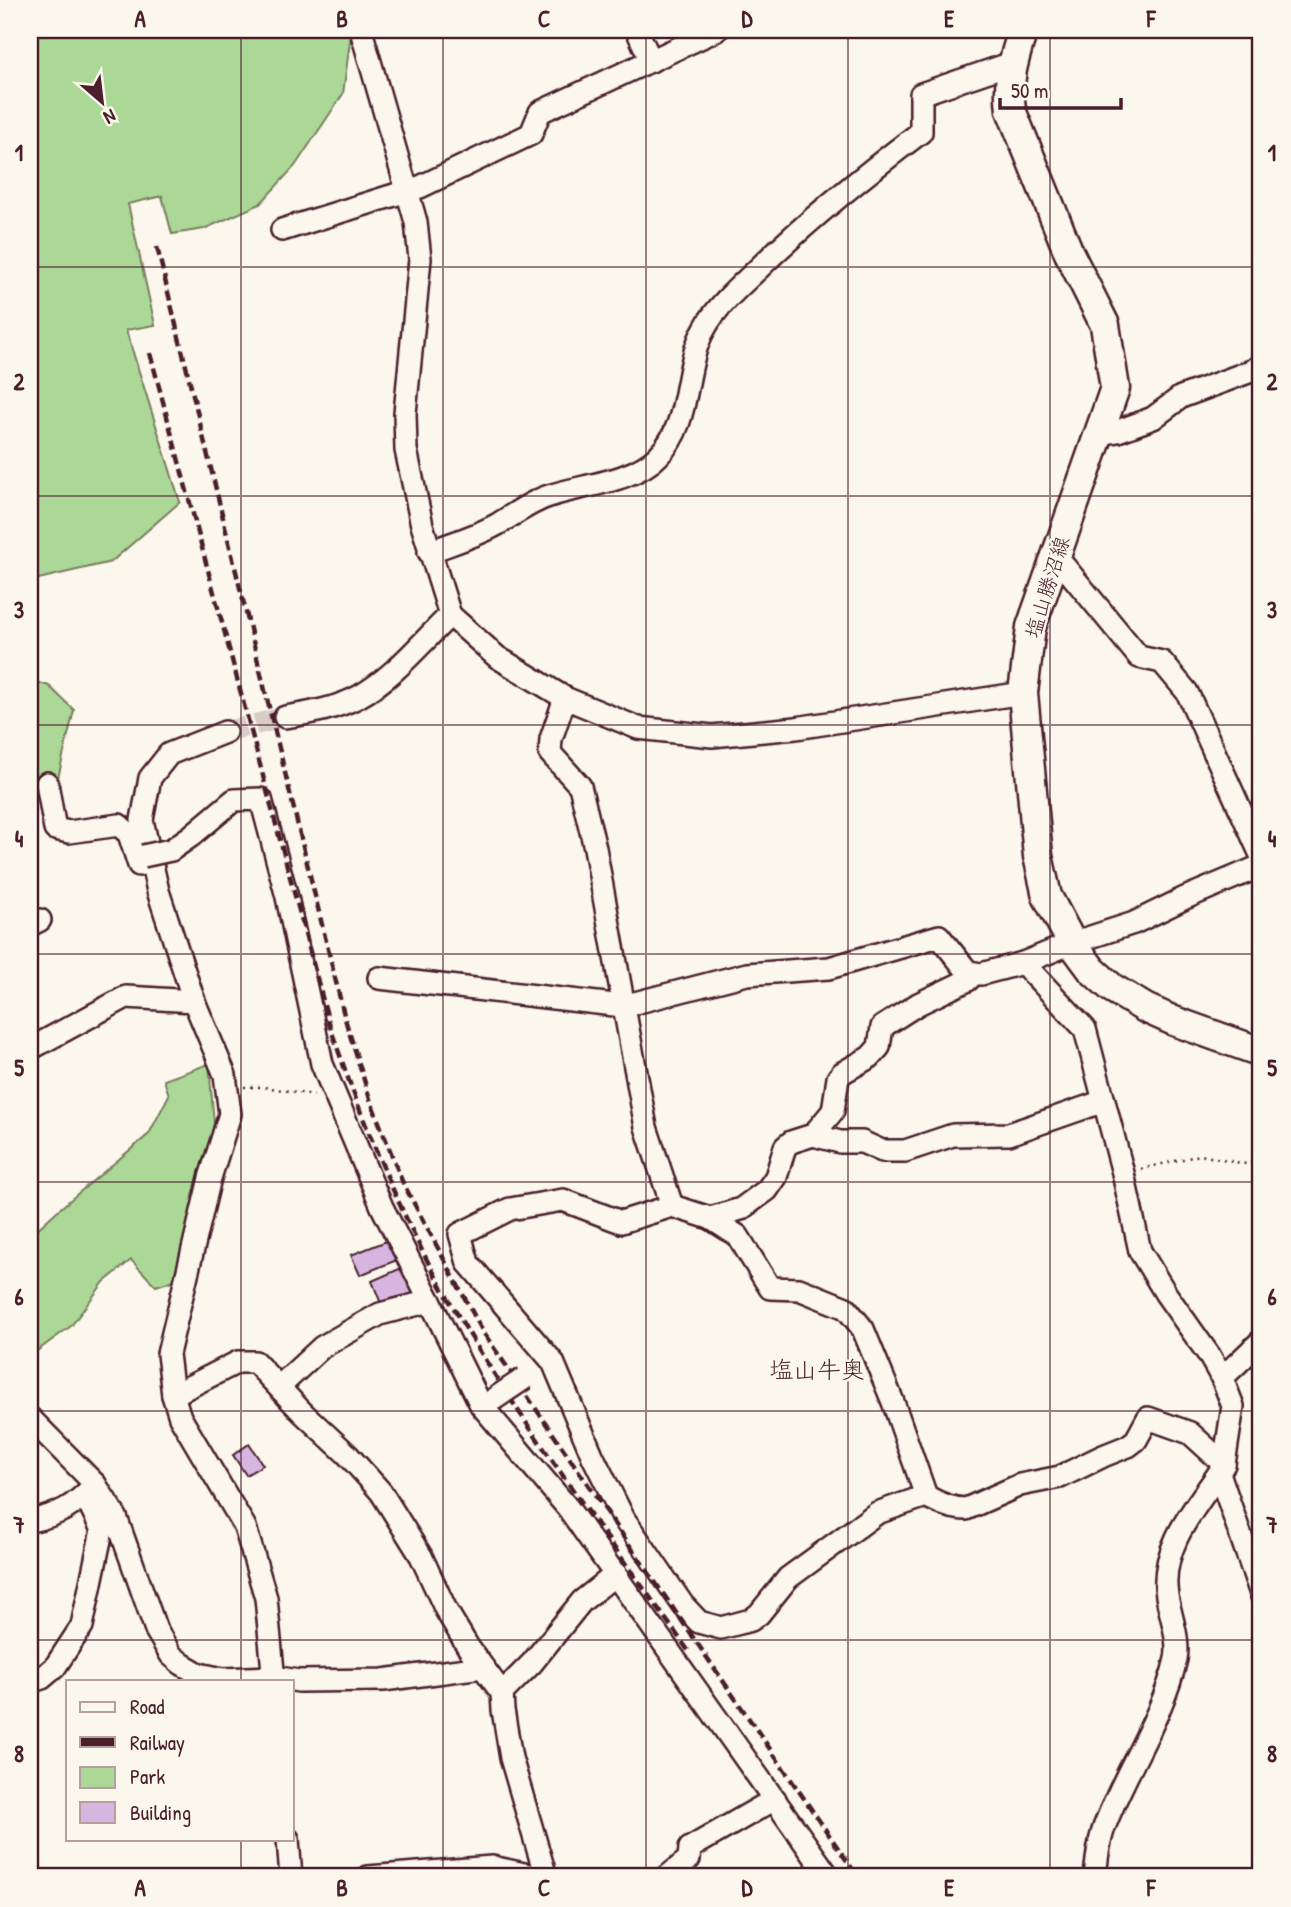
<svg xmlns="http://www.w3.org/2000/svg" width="1291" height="1907" viewBox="0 0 1291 1907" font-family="'Patrick Hand','Klee One',sans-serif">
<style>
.green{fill:#abd897;stroke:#7a7c61;stroke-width:2}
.building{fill:#d6b5e0;stroke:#4a1f2b;stroke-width:2}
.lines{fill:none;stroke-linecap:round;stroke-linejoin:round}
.minor-tunnel{stroke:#d8ccc5;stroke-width:21;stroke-dasharray:21 10;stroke-linecap:butt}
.minor-casing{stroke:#4a1f2b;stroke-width:26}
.major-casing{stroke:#4a1f2b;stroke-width:33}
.path{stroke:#4a1f2b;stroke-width:2.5;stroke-dasharray:2 5;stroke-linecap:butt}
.minor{stroke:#fbf7ec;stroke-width:21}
.major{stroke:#fbf7ec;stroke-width:28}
.rail{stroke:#4a1f2b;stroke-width:4.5;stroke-dasharray:10 5;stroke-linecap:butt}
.minor-bridge-casing{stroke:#4a1f2b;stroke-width:26;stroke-linecap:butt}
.minor-bridge{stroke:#fbf7ec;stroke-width:21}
.grid{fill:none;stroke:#4a1f2b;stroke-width:2;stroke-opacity:0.55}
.labels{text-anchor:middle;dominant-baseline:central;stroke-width:5;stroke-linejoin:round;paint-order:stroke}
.street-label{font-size:21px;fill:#4a1f2b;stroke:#fbf7ec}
.quarter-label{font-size:24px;fill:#4a1f2b;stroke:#fbf7ec}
.neatline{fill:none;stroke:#4a1f2b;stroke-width:2.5}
.grid-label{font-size:23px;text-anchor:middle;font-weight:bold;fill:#4a1f2b}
</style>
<rect width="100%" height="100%" fill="#fbf7ec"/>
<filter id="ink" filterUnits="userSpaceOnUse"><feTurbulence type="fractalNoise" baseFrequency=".0143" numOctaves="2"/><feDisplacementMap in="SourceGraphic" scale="14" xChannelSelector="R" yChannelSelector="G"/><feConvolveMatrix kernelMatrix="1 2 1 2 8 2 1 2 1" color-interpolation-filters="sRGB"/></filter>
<g filter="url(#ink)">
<g class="green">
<polygon points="30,30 349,30 351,34 343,94 295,166 260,204 204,229 172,234 162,196 128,204 155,325 126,330 180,502 111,562 30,581"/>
<polygon points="30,680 49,686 74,710 58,778 30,777"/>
<polygon points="209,1064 214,1124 188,1237 174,1280 156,1286 131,1260 104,1282 71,1326 30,1356 30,1310 34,1301 31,1235 57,1211 149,1134 169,1095 164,1080"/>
</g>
<g class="building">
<polygon points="389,1240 397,1260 360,1275 351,1255"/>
<polygon points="406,1266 416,1292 382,1306 372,1281"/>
<polygon points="249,1444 263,1465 246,1475 233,1455"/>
</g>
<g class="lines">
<polyline class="minor-tunnel" points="225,732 285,717"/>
<g class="minor-casing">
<g id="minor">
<polyline points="637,30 651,61"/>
<polyline points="282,230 420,187 531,134 540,112 717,30"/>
<polyline points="1099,434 1118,431 1153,418 1181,397 1254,370 1261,364"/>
<path d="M429,552C452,543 477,536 498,524C515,514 530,502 549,496C582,485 633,482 658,456C693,422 682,367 705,328C717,306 740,286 758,269C809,219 864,175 921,132V94L1012,63"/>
<polyline points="1055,555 1139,657 1162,662 1187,692 1261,855"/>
<polyline points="450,615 497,657 565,698 638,728 712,736 796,728 1023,693"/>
<polyline points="565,698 551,739 550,753 580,786 595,848 646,1127 672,1206"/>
<path d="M285,717C310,713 335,709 358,697C393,678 422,642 450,615L422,525L406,450L405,413L420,259L416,222L361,30"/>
<polyline points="225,732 169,754 150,778 142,820 158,891 194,1001 225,1075 230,1114 210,1178 168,1354 173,1395 180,1417 245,1527 266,1598 274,1681"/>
<polyline points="47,783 55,829 69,832 119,825 129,834 139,865"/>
<polyline points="171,850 191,836 234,800 261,799 287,897 322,1064 382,1207 430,1301"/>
<polyline points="1261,866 1185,898 1134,923 1072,943 1023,963 1085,1029 1123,1173 1140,1251 1166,1294 1209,1355 1222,1378 1233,1406 1224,1464 1219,1473 1261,1594"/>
<polyline points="30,925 40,920"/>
<polyline points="379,978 623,1006 747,974 829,968 939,936 968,972 981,974 1023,963"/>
<polyline points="30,1049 126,997 194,1001"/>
<polyline points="813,1135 840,1142 862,1142 882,1151 905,1151 953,1135 1009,1134 1104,1101"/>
<polyline points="710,1218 741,1209 767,1190 776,1177 785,1147 791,1142 813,1135 833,1111 838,1078 842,1073 870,1057 879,1047 882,1027 918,1004 968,980 974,973"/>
<polyline points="1222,1378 1261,1341"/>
<polyline points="279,1387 322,1347 380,1314 430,1301 481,1405 568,1508 829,1877"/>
<polyline points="173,1395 238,1362 255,1362 303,1413 347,1454 381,1492 421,1556 446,1610 468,1647 502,1693 503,1710 511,1758 546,1877"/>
<polyline points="30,1418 95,1484 116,1517 156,1630 171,1655 182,1664 199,1674 223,1679 273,1677 299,1681 383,1680 482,1667"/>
<path d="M926,1496L877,1513L788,1578L759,1614L751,1620L721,1628L699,1622L683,1605L624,1519L593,1457L553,1362L468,1263L460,1234L510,1209L563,1200L621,1222L672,1206L710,1218L738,1236L770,1288L799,1289L846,1308L863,1329L893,1402L926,1496C938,1503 952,1509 966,1509L1020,1485L1060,1477L1103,1456L1128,1446L1136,1440L1148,1418L1190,1433L1224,1464"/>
<path d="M30,1521C59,1515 74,1507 94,1485"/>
<polyline points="30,1682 42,1678 55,1667 82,1626 102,1530 89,1503 95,1484"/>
<polyline points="502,1693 532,1663 582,1601 616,1574"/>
<polyline points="288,1839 291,1877"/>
<polyline points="368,1877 492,1867 538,1877"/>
<polyline points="667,1877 689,1859 690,1848 775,1799"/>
<path d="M1095,1877C1097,1858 1099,1838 1107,1820C1128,1766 1163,1716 1176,1659C1180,1639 1170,1615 1167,1596C1159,1549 1194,1509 1219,1473"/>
</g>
</g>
<g class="major-casing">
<path id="major" d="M1023,30C1014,59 1007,79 1011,110L1069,253L1105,325L1115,388L1031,627L1023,693L1038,856L1047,896L1072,943L1092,970L1112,988L1145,1008L1174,1021L1261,1052"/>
</g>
<g class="path">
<polyline points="244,1087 264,1087 314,1095"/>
<polyline points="1141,1169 1200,1155 1246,1164 1261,1161"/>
</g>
<use href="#minor" class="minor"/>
<use href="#major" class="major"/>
<g class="rail">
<polyline points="157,247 345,1019 370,1099 402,1181 483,1332 858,1877"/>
<path d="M150,353L329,1023C356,1105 388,1185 428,1262C502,1400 600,1526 690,1653"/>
</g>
<g class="minor-bridge-casing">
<g id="minor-bridge">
<polyline points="143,856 171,850"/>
<polyline points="494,1399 525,1378"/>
</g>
</g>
<use href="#minor-bridge" class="minor-bridge"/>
</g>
</g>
<path class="grid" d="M241,30V1681M443,30V1877M646,30V1877M848,30V1877M1050,30V1877M30,267H1261M30,496H1261M30,725H1261M30,954H1261M30,1182H1261M30,1411H1261M30,1640H1261M241,1839V1877"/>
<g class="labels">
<g class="street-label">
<text transform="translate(1047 587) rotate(-73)">塩山勝沼線</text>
</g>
<g class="quarter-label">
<text x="817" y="1369">塩山牛奥</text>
</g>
</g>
<rect width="1291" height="1907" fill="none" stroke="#fbf7ec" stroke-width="77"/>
<rect x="66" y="1680" width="228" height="161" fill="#fbf7ec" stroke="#b4a19f" stroke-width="2"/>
<rect x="80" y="1702" width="35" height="10" fill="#fbf7ec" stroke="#b4a19f" stroke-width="2"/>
<text x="130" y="1714" font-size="21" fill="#4a1f2b">Road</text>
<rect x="80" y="1737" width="35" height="10" fill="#4a1f2b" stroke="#b4a19f" stroke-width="2"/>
<text x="130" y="1750" font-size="21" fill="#4a1f2b">Railway</text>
<rect x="80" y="1767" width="35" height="21" fill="#abd897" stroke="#b4a19f" stroke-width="2"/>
<text x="130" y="1784" font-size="21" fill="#4a1f2b">Park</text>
<rect x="80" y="1802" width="35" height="21" fill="#d6b5e0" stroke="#b4a19f" stroke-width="2"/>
<text x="130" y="1820" font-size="21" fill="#4a1f2b">Building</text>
<g transform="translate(102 102) rotate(152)" stroke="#fbf7ec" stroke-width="5" paint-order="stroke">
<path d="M0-5L12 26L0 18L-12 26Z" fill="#4a1f2b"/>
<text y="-10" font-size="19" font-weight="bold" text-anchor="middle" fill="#4a1f2b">N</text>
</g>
<path d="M1000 98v10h121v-10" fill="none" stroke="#4a1f2b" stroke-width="3.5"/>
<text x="1011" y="98" font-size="21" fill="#4a1f2b" stroke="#fbf7ec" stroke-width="5" paint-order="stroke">50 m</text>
<rect x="38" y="38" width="1214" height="1830" class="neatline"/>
<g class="grid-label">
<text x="140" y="27">A</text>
<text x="342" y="27">B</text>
<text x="544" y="27">C</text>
<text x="747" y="27">D</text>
<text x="949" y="27">E</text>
<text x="1151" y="27">F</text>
<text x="19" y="161">1</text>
<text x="1272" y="161">1</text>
<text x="19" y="390">2</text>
<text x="1272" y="390">2</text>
<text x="19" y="618">3</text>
<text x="1272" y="618">3</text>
<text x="19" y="847">4</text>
<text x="1272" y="847">4</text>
<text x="19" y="1076">5</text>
<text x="1272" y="1076">5</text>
<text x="19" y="1305">6</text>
<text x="1272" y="1305">6</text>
<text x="19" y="1533">7</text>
<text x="1272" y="1533">7</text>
<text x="19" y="1762">8</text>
<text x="1272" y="1762">8</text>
<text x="140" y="1896">A</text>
<text x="342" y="1896">B</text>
<text x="544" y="1896">C</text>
<text x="747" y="1896">D</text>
<text x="949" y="1896">E</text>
<text x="1151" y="1896">F</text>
</g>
</svg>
